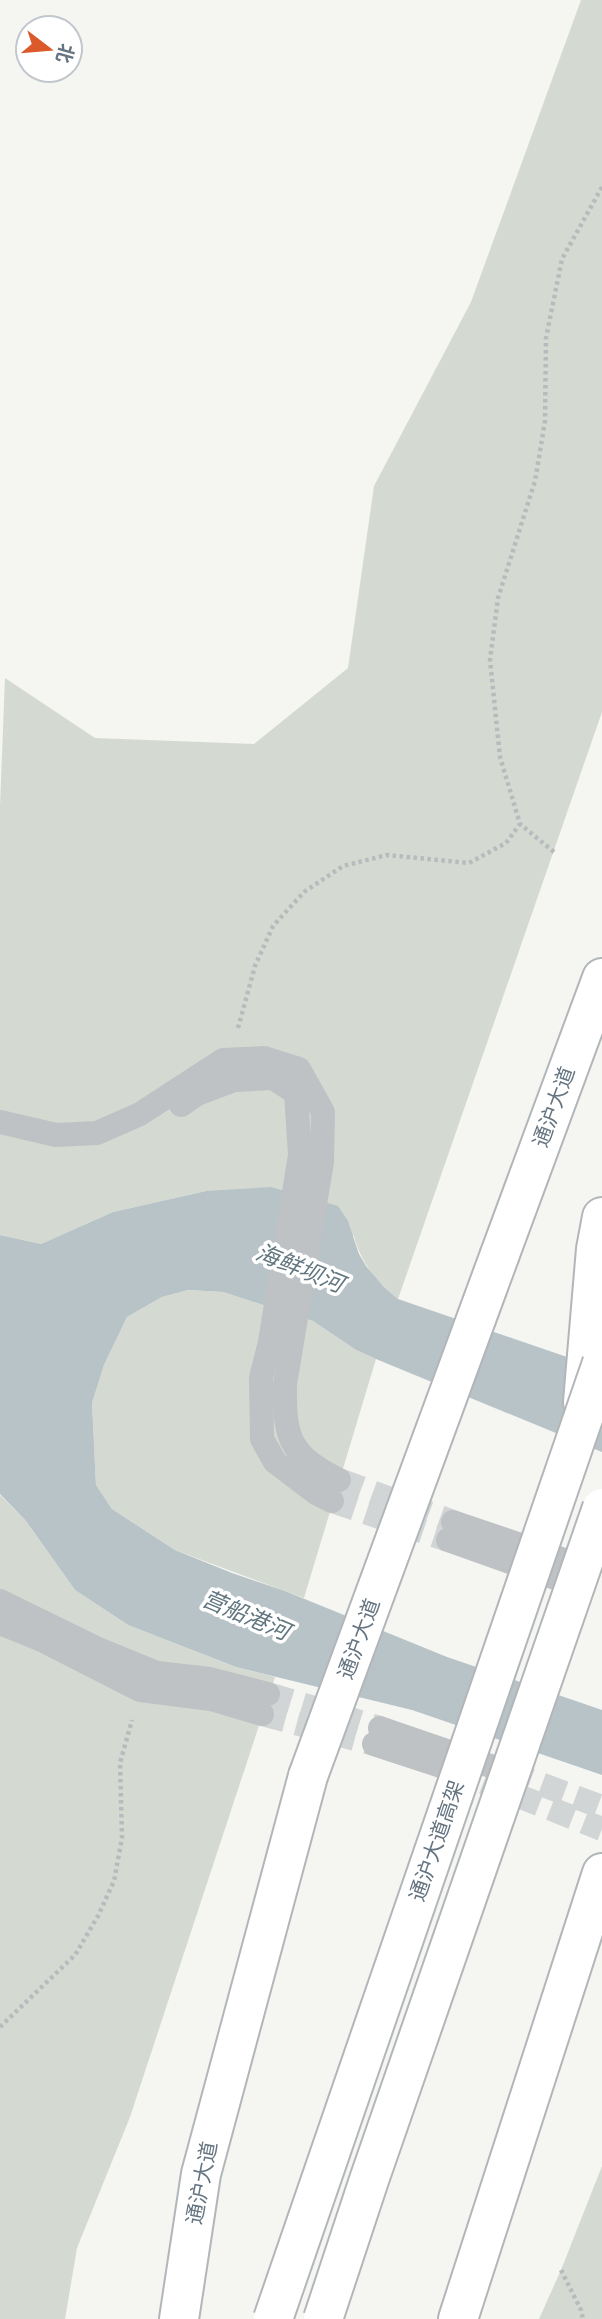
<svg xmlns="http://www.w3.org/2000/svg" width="602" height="2319" viewBox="0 0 602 2319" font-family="'DM Sans','Noto Sans SC',sans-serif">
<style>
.green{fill:#d4dad1}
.water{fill:#b8c3c8}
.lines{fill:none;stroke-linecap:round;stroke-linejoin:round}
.pedestrian-tunnel{stroke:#d1d5d5;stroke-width:24;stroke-dasharray:24 12;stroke-linecap:butt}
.primary-casing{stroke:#b1b6b9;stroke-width:42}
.trunk-casing{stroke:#b3b6b9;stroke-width:42}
.path{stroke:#b8bbbd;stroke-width:4.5;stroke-dasharray:3.5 3.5;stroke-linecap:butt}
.pedestrian{stroke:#bec2c5;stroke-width:24}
.primary{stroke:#fff;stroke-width:38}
.trunk{stroke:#fff;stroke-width:38}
.primary-bridge-casing{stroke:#b1b6b9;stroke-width:42;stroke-linecap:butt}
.trunk-bridge-casing{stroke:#b3b6b9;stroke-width:42;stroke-linecap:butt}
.primary-bridge{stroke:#fff;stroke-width:38}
.trunk-bridge{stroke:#fff;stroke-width:38}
.labels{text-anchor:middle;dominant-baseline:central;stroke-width:7;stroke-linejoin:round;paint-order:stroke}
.street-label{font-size:21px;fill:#657481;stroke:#fff}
.water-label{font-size:23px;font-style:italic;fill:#61767f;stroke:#fff}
</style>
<rect width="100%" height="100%" fill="#f5f5f1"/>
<g class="green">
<path d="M581,0H602V712L398,1299C376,1281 361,1263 354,1236L206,1191L113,1212L41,1244L0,1235V806L5,678L95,738L254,744L348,668L374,486L471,302Z"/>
<polygon points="188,1290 223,1292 313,1321 356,1350 376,1359 304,1598 175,1550 112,1509 96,1485 92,1403 104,1365 127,1317 162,1297"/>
<polygon points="0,1495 26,1521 75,1590 128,1625 236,1667 275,1677 130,2117 77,2248 65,2319 0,2319"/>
<polygon points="602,2166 602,2319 539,2319 561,2270"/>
</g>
<polygon class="water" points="271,1187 338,1206 348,1221 359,1254 366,1266 384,1287 398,1299 602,1369 602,1452 376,1359 356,1350 313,1321 223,1292 188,1290 162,1297 127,1317 104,1365 92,1403 96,1485 112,1509 175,1550 232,1573 285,1591 447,1657 602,1710 602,1775 412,1710 236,1667 128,1625 75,1590 26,1521 0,1494 0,1235 41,1244 113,1212 206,1191"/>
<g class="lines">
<g class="pedestrian-tunnel">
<polyline points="339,1480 453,1522"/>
<polyline points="332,1501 448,1540"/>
<polyline points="572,1584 602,1595"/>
<polyline points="268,1694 380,1728"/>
<polyline points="262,1714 374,1744"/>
<polyline points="450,1769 602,1829"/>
<polyline points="508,1772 602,1807"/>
</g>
<g class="primary-casing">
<g id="primary">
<polyline points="500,1254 602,978"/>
<polyline points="179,2319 201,2174 308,1776"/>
<polyline points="458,2319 602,1873"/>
</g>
</g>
<g class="trunk-casing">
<polyline id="trunk" points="583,1402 596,1249 602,1217"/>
</g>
<g class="path">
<polyline points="554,852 520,824 500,757 490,660 498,598 535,481 545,421 546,338 562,259 602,187"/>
<polyline points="238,1028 255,966 273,926 304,892 343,866 387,855 469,863 506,843 520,824"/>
<polyline points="0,2027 75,1955 98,1916 114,1881 122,1838 120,1763 132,1720"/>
<polyline points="561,2270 581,2310 583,2319"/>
</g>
<g class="pedestrian">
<polyline points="181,1105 197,1094 234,1080 273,1078 296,1093 300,1155 270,1342 261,1378 262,1439 275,1462 316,1493 332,1501"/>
<path d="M0,1122L56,1135L97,1133L140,1114L223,1060L264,1058L299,1069L323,1112L322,1162L285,1384C284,1437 289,1455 339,1480"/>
<polyline points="453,1522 579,1565"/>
<polyline points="448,1540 572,1584"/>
<polyline points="0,1601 96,1648 157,1673 210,1679 268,1694"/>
<polyline points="0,1623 44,1641 140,1690 211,1699 262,1714"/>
<polyline points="380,1728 508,1772"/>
<polyline points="374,1744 450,1769"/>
</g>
<use href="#primary" class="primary"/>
<use href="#trunk" class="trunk"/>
<g class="primary-bridge-casing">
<polyline id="primary-bridge" points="308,1776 500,1254"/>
</g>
<g class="trunk-bridge-casing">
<g id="trunk-bridge">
<polyline points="273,2319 602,1363"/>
<polyline points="323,2319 369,2180 602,1508"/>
</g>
</g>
<use href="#primary-bridge" class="primary-bridge"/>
<use href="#trunk-bridge" class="trunk-bridge"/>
</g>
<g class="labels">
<g class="street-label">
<text transform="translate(554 1107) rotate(-70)">通沪大道</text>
<text transform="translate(359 1639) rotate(-70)">通沪大道</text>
<text transform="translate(437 1841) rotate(-71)">通沪大道高架</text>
<text transform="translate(202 2183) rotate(-79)">通沪大道</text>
</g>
<g class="water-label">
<text transform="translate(300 1268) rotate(22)">海鲜坝河</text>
<text transform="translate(246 1615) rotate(23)">营船港河</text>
</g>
</g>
<g transform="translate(49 49) rotate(106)"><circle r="33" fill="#ffffff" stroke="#c1c7cd" stroke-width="2"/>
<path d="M0-5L12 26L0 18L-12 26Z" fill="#dc592b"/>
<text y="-10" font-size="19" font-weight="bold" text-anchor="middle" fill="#657481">北</text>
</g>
</svg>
